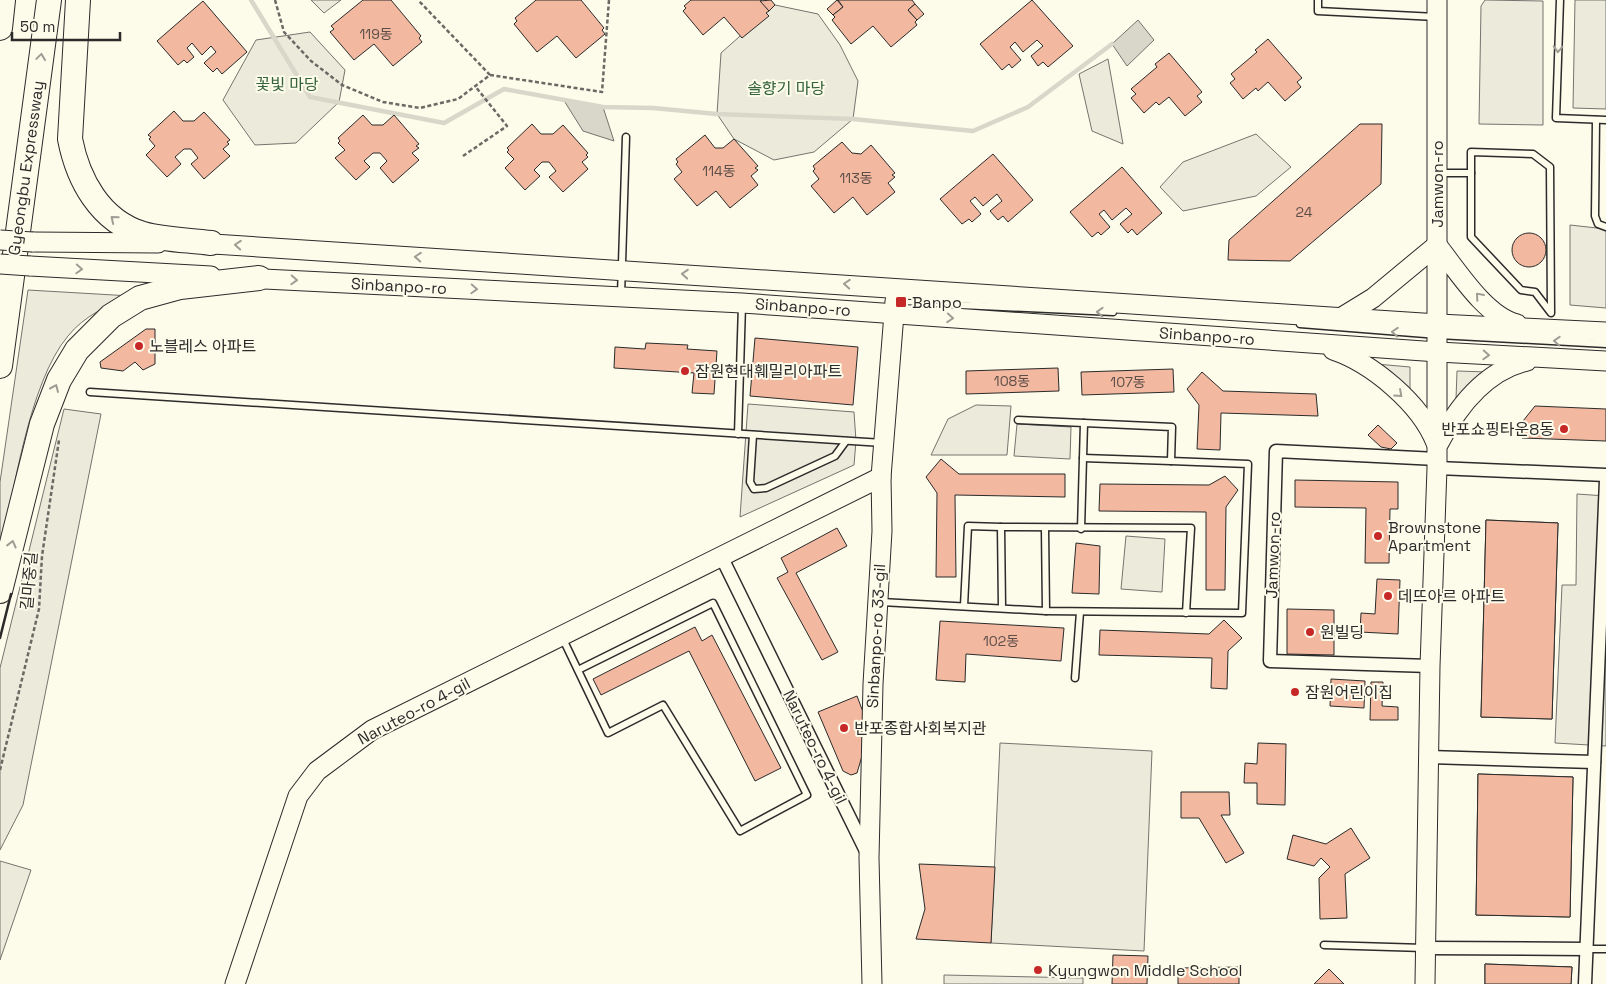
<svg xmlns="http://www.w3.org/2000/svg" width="1606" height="984" viewBox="0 0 1606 984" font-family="'Space Grotesk','Noto Sans KR',sans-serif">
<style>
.green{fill:#ecebdb;stroke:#74746e}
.parking{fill:#eceadb;stroke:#74746e}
.water{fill:#d8d7c9;stroke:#74746e}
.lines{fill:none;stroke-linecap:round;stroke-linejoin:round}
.stream{stroke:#d8d7c9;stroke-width:4.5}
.building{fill:#f2b8a0;stroke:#2b2b2b}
.lane-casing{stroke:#2b2b2b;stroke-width:9}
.street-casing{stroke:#2b2b2b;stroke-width:15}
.secondary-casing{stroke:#2b2b2b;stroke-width:21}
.highway-casing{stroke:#2b2b2b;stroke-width:26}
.path{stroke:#6a6964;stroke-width:2.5;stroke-dasharray:4 2.5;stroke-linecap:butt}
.lane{stroke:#fdfbea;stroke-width:6}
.street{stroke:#fdfbea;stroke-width:12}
.secondary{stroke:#fdfbea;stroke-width:19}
.highway{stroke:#fdfbea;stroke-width:24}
.secondary-bridge-casing{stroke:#2b2b2b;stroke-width:21;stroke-linecap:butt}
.secondary-bridge{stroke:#fdfbea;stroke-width:19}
.wall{stroke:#2b2b2b;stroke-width:2.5}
.oneway{stroke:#9e9d94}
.poi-dot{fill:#c62828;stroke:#fdfbea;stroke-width:2}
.labels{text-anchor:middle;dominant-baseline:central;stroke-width:4;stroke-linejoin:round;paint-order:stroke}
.number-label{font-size:14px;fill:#5d4e48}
.park-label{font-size:16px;fill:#34623c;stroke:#fdfbea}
.street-label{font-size:16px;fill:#2b2b2b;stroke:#fdfbea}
.poi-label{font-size:16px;fill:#2b2b2b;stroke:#fdfbea;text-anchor:start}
</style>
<rect width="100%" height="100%" fill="#fdfbea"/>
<g class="green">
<polygon points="311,0 341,0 324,13"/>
<polygon points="775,5 818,14 840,45 858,81 853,119 814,152 774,160 734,139 717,114 721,53"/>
<polygon points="310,32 345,70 339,102 296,143 255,145 223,100 256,40"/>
<polygon points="1108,59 1123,144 1092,131 1079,74"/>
<polygon points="1256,134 1291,167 1256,196 1183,211 1160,187 1183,162"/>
<path d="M28,290L131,296C108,305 84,316 68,336C29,382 13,495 0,555V482Z"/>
<polygon points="1376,364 1410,367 1410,397"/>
<polygon points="1457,371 1487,372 1473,380 1456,399"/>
<polygon points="976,405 1011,406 1007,455 931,455 948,419"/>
<polygon points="64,409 101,414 23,805 0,850 0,668"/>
<polygon points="1017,424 1071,427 1070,459 1014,456"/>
<polygon points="1126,536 1165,539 1162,592 1121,589"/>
<polygon points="1000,743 1152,751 1144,951 991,943"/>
<polygon points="0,861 31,870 0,960"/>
<polygon points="944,975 1083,978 1083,984 944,984"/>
</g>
<g class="parking">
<polygon points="1485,0 1543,1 1543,125 1479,124 1481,6"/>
<polygon points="1575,0 1606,0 1606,109 1573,108"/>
<polygon points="1570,225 1606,229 1606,308 1570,305"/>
<polygon points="748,404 854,412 856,441 854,465 740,517"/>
<polygon points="1577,494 1606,496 1606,746 1555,743 1562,585 1576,585"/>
</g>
<g class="water">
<polygon points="1138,20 1154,40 1127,66 1112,44"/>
<polygon points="563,99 603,107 614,141 583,131"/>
</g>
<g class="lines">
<polyline class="stream" points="251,0 310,97 444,123 504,89 603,107 653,108 717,114 853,119 973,131 1028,107 1112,44"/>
</g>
<g class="building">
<polygon points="363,0 391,0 421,36 419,38 422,42 393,66 374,44 354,60 330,32 334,29 331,26"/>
<polygon points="536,0 581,0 604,28 602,30 605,34 576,58 557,36 537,52 514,24 517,21 515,18"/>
<polygon points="691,0 761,0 769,11 766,13 769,16 742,38 724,17 703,35 683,11 686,8 684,6"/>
<polygon points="771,0 775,5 769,11 760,1"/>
<polygon points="837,0 843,7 833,15 827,9"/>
<polygon points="838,0 912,0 915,4 908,10 917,20 915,22 917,25 891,47 873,26 851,44 832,20 835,17 833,15 843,7"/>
<polygon points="1032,0 1073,46 1048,67 1043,62 1038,66 1031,56 1043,46 1037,40 1023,52 1015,42 1010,47 1021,60 1012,68 1009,64 1002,70 980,44"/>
<polygon points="203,1 247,52 222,74 217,68 213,72 204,63 216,52 211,46 202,55 192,43 187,48 194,57 187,63 184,60 178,65 157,41"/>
<polygon points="915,4 924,14 917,20 908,10"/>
<polygon points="1268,39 1302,78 1297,82 1301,87 1285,101 1268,82 1258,91 1256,88 1243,99 1230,83 1235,79 1231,74 1257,52 1255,50"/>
<polygon points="1169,53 1202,92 1197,96 1202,102 1185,116 1169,97 1159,105 1156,102 1144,113 1131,98 1136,94 1131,89 1157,67 1155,64"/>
<polygon points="174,111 183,121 194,121 204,112 230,140 227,142 229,144 223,149 230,156 204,179 191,164 198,158 191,149 184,149 175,157 181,164 167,177 146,155 155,146 149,139 151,137 148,135"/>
<polygon points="363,115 372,125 383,125 394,115 419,144 416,146 419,148 412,153 419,160 393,183 380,168 387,161 380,153 373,153 364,161 370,167 356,180 335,158 345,150 338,143 340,141 338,138"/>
<polygon points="532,124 541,134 553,134 563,125 588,153 586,155 588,157 582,162 588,169 563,192 549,177 556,171 549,162 542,162 534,170 540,176 525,190 505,168 514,159 507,152 509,150 507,148"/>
<polygon points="1360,124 1382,124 1381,184 1290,261 1228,260 1229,240"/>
<polygon points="705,135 715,148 723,148 734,139 758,166 755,168 758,170 751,176 758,185 730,208 716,191 697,206 674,179 682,172 676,164 678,162 676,159"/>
<polygon points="842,142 852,153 861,154 871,145 895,173 892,175 895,177 888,183 895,192 867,215 853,197 834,213 811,186 819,179 813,171 815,169 813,166"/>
<polygon points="993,154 1033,200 1008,222 1003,216 998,220 990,211 1002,201 997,194 983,206 975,197 970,201 981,214 972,222 969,219 962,224 940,199"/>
<polygon points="1122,167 1162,213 1137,235 1132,229 1128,233 1120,224 1132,214 1126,208 1112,220 1104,210 1099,214 1110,227 1101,235 1098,232 1092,237 1070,212"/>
<circle cx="1529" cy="250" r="17"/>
<polygon points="146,329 155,329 155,364 143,370 135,362 123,371 101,368 100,362"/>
<polygon points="755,338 858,347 853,405 750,396"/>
<polygon points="646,343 688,345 687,349 717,351 714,394 692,393 694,373 614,368 615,347 645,349"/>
<polygon points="1058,368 1059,391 966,394 966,371"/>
<polygon points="1173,369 1174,392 1082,395 1081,372"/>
<polygon points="1202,372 1223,391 1316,394 1318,416 1221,413 1220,450 1197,449 1199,405 1187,389"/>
<polygon points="1535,406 1606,409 1606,441 1522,438 1523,421"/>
<polygon points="1378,425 1397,443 1391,449 1381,447 1368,435"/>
<polygon points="941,459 959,474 1065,474 1065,497 955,495 956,577 936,577 937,493 926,477"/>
<polygon points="1225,476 1238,490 1226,507 1225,590 1206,590 1206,512 1099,511 1100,484 1209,485"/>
<polygon points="1295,480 1398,482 1398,509 1390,509 1389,563 1365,563 1366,508 1295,507"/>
<polygon points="1486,520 1558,523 1552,719 1481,717"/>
<polygon points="1486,520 1558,523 1552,719 1481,717"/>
<polygon points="837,528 847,546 796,573 838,652 822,660 777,578 788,572 781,558"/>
<polygon points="1076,543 1100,546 1099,594 1072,593"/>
<polygon points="1377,579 1400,580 1398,634 1360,632 1361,613 1375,614"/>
<polygon points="1287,609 1334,610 1334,655 1287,654"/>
<polygon points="1224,620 1242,638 1228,651 1227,689 1211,688 1212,658 1099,655 1100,630 1209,634"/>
<polygon points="940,621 1064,628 1061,661 966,654 965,682 936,680"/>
<polygon points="695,627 702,641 712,635 781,768 755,781 689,651 601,695 593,679"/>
<polygon points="1331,679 1365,681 1364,708 1330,706"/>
<polygon points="1371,682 1383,682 1382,706 1398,707 1398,720 1370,720"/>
<polygon points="857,696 863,712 864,731 862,756 857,773 851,775 843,771 818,712"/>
<polygon points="1258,743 1286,744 1285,805 1257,804 1257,783 1244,783 1245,763 1257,764"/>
<polygon points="1478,774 1573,777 1570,917 1476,915"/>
<polygon points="1478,774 1573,777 1570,917 1476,915"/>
<polygon points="1181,792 1229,792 1230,815 1221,815 1244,853 1226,863 1199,818 1181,818"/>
<polygon points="1351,828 1370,858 1345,874 1347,918 1320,919 1319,878 1330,867 1321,858 1314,866 1287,859 1293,835 1326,844"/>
<polygon points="919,864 995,867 991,943 916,939 925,909"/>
<polygon points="1113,955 1148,956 1147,984 1112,984"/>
<polygon points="1485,964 1572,967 1571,984 1485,984"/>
<polygon points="1485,964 1572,967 1571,984 1485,984"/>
<polygon points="1239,967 1239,984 1178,984 1178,968"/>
<polygon points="1329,969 1344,984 1314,984"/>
</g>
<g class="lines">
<g class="lane-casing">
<g id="lane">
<polyline points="1318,0 1318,11 1436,17"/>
<polyline points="1560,0 1556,118 1606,120"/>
<polyline points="1596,120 1595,216 1598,224 1606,227"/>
<polygon points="1471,152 1533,154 1550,167 1551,313 1535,292 1521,290 1471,237"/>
<polyline points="1439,173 1471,173"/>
<polyline points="621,295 626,137"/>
<polyline points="936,299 960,305 1113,312"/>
<polyline points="1300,324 1438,335 1606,344"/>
<polyline points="90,392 883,443"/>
<polyline points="1018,420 1084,423"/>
<polyline points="738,434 742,305"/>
<polyline points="753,435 750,482 754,489 766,488 835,456 846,441"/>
<polyline points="1083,458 1171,461"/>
<polyline points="1045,529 1046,611"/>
<polyline points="881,602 1046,611 1242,613 1248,464 1171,461 1172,427 1084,423 1081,529"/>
<polyline points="964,606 968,526 1001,527"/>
<polyline points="1002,608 1001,527 1191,528 1186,613"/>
<polyline points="562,637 608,733 663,705 740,831 807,795 713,603 578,670"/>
<polyline points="1075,678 1080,612"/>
<polyline points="1324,945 1424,948"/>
<polyline points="1587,949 1606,949"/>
</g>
</g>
<g class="street-casing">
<g id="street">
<polyline points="1437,468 1606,475"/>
<polyline points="721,556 867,853"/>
<polyline points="1430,666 1270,661 1276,451 1437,459"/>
<polyline points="1429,757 1594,762"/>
<polyline points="1425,948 1587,949"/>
<polyline points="1585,984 1606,480"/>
</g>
</g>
<g class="secondary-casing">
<g id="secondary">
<polyline points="33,242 158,243"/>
<polyline points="198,243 1438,324 1606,332"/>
<path d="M1437,245C1457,270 1485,316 1517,324"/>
<polyline points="30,266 211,276"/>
<polyline points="246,278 742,303 1438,352 1606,361"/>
<polyline points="1342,317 1373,298 1437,245"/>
<path d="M1333,350C1372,363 1421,404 1436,443"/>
<path d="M1439,443C1458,406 1485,371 1527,361"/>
<polyline points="235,984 298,796 317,771 372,730 881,477"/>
<polyline points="872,984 869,858 873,684 882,531 881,477 895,301"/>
<polyline points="1425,984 1430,666 1437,468 1437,0"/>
</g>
</g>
<g class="highway-casing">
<g id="highway">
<path d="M78,0L70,139C78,180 100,221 143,234C164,240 189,240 211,243"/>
<polyline points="0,28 3,0"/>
<polyline points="0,366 49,0"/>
<polyline points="0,591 42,424 59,380 77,350 111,316 140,298 180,287 259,278"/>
</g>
</g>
<g class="path">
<polyline points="275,0 284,32 311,61 342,85 383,102 420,108 458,99 490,75 418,0"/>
<polyline points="490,75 602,92 609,0"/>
<polyline points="463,156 507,126 475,86"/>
<polyline points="0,770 39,609 42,556 59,440"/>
</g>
<use href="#lane" class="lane"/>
<use href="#street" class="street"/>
<use href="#secondary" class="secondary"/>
<use href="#highway" class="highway"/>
<g class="secondary-bridge-casing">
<g id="secondary-bridge">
<polyline points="0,240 33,242"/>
<polyline points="0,264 30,266"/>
</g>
</g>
<use href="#secondary-bridge" class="secondary-bridge"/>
<polyline class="wall" points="0,638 11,594"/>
</g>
<defs><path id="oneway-chevron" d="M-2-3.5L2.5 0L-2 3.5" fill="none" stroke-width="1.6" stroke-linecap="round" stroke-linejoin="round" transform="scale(1.25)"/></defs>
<g class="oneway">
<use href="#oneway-chevron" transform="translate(1558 49) rotate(92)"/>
<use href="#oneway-chevron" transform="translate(41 57) rotate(-82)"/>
<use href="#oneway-chevron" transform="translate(114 219) rotate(-141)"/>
<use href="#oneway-chevron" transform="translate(238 245) rotate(-176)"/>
<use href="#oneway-chevron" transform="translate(418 257) rotate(-176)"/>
<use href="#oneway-chevron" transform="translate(79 269) rotate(3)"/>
<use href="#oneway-chevron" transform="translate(685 274) rotate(-176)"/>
<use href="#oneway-chevron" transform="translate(294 280) rotate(3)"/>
<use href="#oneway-chevron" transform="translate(847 284) rotate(-176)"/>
<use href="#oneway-chevron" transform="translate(474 289) rotate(3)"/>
<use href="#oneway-chevron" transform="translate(1479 296) rotate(-131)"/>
<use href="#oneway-chevron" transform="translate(1100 312) rotate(-178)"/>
<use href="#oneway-chevron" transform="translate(950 318) rotate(4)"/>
<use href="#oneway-chevron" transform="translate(1395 332) rotate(-176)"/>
<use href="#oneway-chevron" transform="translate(1557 341) rotate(-177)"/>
<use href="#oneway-chevron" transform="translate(1486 355) rotate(3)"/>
<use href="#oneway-chevron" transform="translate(55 388) rotate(-66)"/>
<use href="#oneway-chevron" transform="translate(1399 394) rotate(42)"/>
<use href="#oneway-chevron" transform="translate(12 544) rotate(-76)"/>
</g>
<g class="poi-dot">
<rect x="895" y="296" width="12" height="12" rx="2.5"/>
<circle cx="139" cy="346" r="5"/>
<circle cx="685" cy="371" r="5"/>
<circle cx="1564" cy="429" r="5"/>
<circle cx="1378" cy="536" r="5"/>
<circle cx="1388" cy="596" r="5"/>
<circle cx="1310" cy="632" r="5"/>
<circle cx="1295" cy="692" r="5"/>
<circle cx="844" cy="728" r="5"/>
<circle cx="1038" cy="970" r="5"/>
</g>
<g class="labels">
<g class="number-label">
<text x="376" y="34">119동</text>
<text x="719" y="171">114동</text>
<text x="856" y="178">113동</text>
<text x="1304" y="212">24</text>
<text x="1012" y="381">108동</text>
<text x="1128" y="382">107동</text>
<text x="1001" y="641">102동</text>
</g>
<g class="park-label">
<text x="287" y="84">꽃빛 마당</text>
<text x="786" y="88">솔향기 마당</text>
</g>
<g class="street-label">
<text transform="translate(26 168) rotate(-82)">Gyeongbu Expressway</text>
<text transform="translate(1437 184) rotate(-90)">Jamwon-ro</text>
<text transform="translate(399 286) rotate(3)">Sinbanpo-ro</text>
<text transform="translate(803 307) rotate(4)">Sinbanpo-ro</text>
<text transform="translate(1207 336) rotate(4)">Sinbanpo-ro</text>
<text transform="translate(1273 555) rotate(-88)">Jamwon-ro</text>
<text transform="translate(29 581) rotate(-85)">길마중길</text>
<text transform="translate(876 636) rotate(-87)">Sinbanpo-ro 33-gil</text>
<text transform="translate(414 711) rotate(-28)">Naruteo-ro 4-gil</text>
<text transform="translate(815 747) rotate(64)">Naruteo-ro 4-gil</text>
</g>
<g class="poi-label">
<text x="912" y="302">Banpo</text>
<text x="149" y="346">노블레스 아파트</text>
<text x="695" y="371">잠원현대훼밀리아파트</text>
<text x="1554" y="429" text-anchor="end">반포쇼핑타운8동</text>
<text x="1388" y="527">Brownstone<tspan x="1388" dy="18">Apartment</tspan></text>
<text x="1398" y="596">데뜨아르 아파트</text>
<text x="1320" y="632">원빌딩</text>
<text x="1305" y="692">잠원어린이집</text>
<text x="854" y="728">반포종합사회복지관</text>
<text x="1048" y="970">Kyungwon Middle School</text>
</g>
</g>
<path d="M12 32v8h108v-8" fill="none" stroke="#2b2b2b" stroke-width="2.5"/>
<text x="20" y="32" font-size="15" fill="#2b2b2b" stroke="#fdfbea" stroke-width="4" paint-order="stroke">50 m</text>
</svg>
